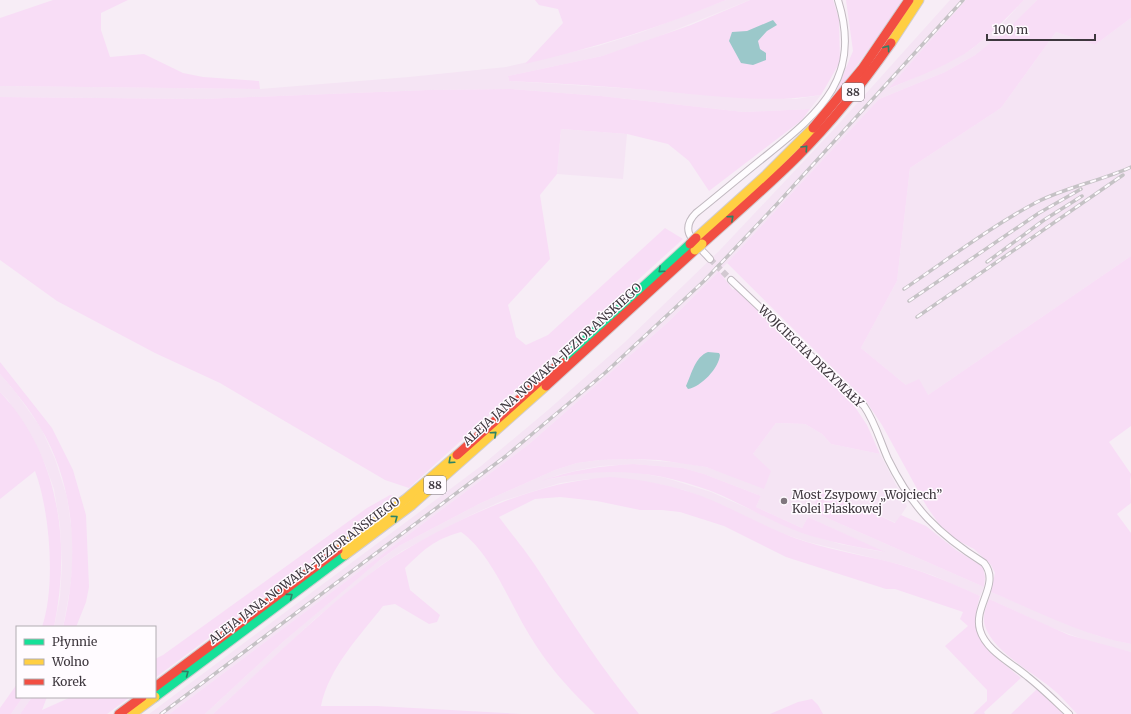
<svg xmlns="http://www.w3.org/2000/svg" width="1131" height="714" viewBox="0 0 1131 714" font-family="Merriweather,serif">
<style>
.built{fill:#f5e4f4;fill-rule:evenodd}
.green{fill:#f8ddf6}
.water{fill:#9bc8ca}
.lines{fill:none;stroke-linecap:round;stroke-linejoin:round}
.street-tunnel{stroke:#d2c9d1;stroke-width:6;stroke-dasharray:6 3;stroke-linecap:butt}
.street-casing{stroke:#c1b9c0;stroke-width:8}
.fast-casing{stroke:#d1cdd1;stroke-width:11}
.slow-casing{stroke:#d1cdd1;stroke-width:11}
.jam-casing{stroke:#d1cdd1;stroke-width:11}
.street{stroke:#fefcfe;stroke-width:6}
.fast{stroke:#16e098;stroke-width:9}
.slow{stroke:#ffcf43;stroke-width:9}
.jam{stroke:#f24e42;stroke-width:9}
.rail-casing{stroke:#c5c2c5;stroke-width:3.5}
.rail{stroke:#fffbff;stroke-width:2;stroke-dasharray:6;stroke-linecap:butt}
.slow-bridge-casing{stroke:#d1cdd1;stroke-width:11;stroke-linecap:butt}
.jam-bridge-casing{stroke:#d1cdd1;stroke-width:11;stroke-linecap:butt}
.slow-bridge{stroke:#ffcf43;stroke-width:9}
.jam-bridge{stroke:#f24e42;stroke-width:9}
.oneway{stroke:#2c8366}
.poi-dot{fill:#7f777e;stroke:#fffbff;stroke-width:1.5}
.labels{text-anchor:middle;dominant-baseline:central;stroke-width:3;stroke-linejoin:round;paint-order:stroke}
.shield{fill:#fffbff;stroke:#787278;stroke-width:1}
.shield-label{font-size:11px;font-weight:bold;fill:#3e373e}
.street-label{font-size:12px;fill:#3e373e;stroke:#fffbff}
.poi-label{font-size:12px;fill:#3e373e;stroke:#fffbff;text-anchor:start}
</style>
<rect width="100%" height="100%" fill="#f7edf6"/>
<g class="built">
<polygon points="726,0 750,0 645,42 602,56 508,76 509,81 796,99 821,95 810,109 744,112 601,96 511,89 428,90 202,99 0,97 0,86 260,89 409,77 506,67 598,46 642,32"/>
<polygon points="950,0 966,0 889,89 940,66 972,49 1003,23 1024,0 1037,0 1008,30 975,55 945,72 879,99 727,263 667,323 529,444 169,714 149,714 481,466 548,410 625,342 719,251 835,128"/>
<polygon points="1131,18 1131,256 928,395 906,385 861,348 897,281 910,168 1001,108 1056,32 1095,45"/>
<polygon points="561,129 627,134 623,179 557,174"/>
<polygon points="0,374 16,393 41,428 55,459 67,497 72,532 73,560 70,589 63,627 54,627 60,597 62,565 60,525 54,489 45,464 29,433 8,400 0,392"/>
<path d="M776,423L805,424L822,434L831,444L880,454L907,506L896,523L822,489L811,511L984,587L980,596L932,575L902,565L808,542L775,531L705,498L684,490L658,484L588,479L560,483L502,501L471,515L402,551L380,566L315,619L213,714H205L284,641L365,571L399,546L481,503L555,470L577,463L600,460L632,459L684,463L706,467L732,476L753,454ZM633,464L683,468L704,474L761,496L756,507L802,528L808,517L883,552L840,544L801,532L711,492L666,478L635,472L594,471L545,480L558,475L579,470L601,466Z"/>
<polygon points="991,592 1098,636 1131,644 1131,652 1096,644 1050,627 989,599"/>
<polygon points="23,697 32,697 20,714 11,714"/>
</g>
<g class="green">
<polygon points="53,0 128,0 101,13 101,30 110,57 144,54 183,73 203,77 259,81 260,89 0,86 0,18"/>
<path d="M535,0H726C661,27 594,48 525,64L563,23L558,9L539,5Z"/>
<path d="M750,0H833L839,19L840,62L821,95C764,104 706,95 649,90C602,86 555,83 509,81L508,76L602,56L691,25Z"/>
<polygon points="846,0 902,0 890,20 834,97 853,51"/>
<path d="M966,0H1024C1008,17 992,33 973,48C948,66 916,77 888,89Z"/>
<path d="M1037,0H1131V18L1095,45L1056,32L1001,108L910,168L897,281L861,348L906,385L919,379L928,395L1131,256V426L1109,442L1131,474L1130,481L1131,503L1117,514L1131,533V644C1081,635 1037,611 991,592L995,573L991,565L974,549L955,539L939,524L927,507L882,425L866,401L727,263L879,99L945,72L975,55L1008,29Z"/>
<polygon points="511,89 601,96 744,112 810,109 802,120 709,191 689,161 668,144 627,134 561,129 557,174 540,195 550,259 508,305 516,337 526,345 548,335 665,228 683,239 409,488 385,480 220,383 155,353 57,301 0,260 0,97 202,99 428,90"/>
<polygon points="719,271 733,290 735,288 847,395 867,425 880,454 831,444 822,434 805,424 776,423 753,454 771,471 764,489 706,467 659,460 632,459 600,460 577,463 555,470 481,503 399,546 381,559 284,641 205,714 169,714 529,444 667,323"/>
<path d="M0,362L52,428L73,470L86,515L89,587L86,602L76,627H63C79,562 76,486 40,427C29,408 14,390 0,374Z"/>
<path d="M0,392C60,456 71,544 54,627H42C56,586 50,511 35,471L0,499Z"/>
<path d="M633,464L683,468L704,474L761,496L756,507L802,528L808,517L885,552C857,547 829,542 802,533C770,522 742,503 711,491C650,469 603,467 541,481C571,470 601,466 633,464Z"/>
<path d="M610,477C642,479 675,486 704,497C739,511 771,531 807,542C838,552 870,556 901,565C928,573 954,584 980,596C966,642 990,651 1021,678L984,712L985,714H973L987,701V690L945,646L968,626L960,619L963,612L895,589H886L786,557L724,526L680,512L662,510H640L597,501L560,497L535,499L499,517C512,535 527,552 539,571C570,620 602,669 639,714H595C567,687 547,665 527,631C509,601 490,552 461,532C433,540 425,549 405,568L410,590L440,615L437,622L429,624L395,604L383,606C360,636 329,667 321,706H377L522,714H213C267,664 320,611 379,567C400,552 423,539 447,527C499,501 551,481 610,477Z"/>
<polygon points="822,489 895,523 901,515 926,526 956,550 983,567 985,577 984,587 811,511"/>
<polygon points="390,495 398,497 155,678 155,659 163,655 367,508"/>
<path d="M989,599L1069,635L1131,652V714H1077C1070,707 1064,699 1056,692C1035,673 994,653 985,626C982,617 986,607 989,599Z"/>
<polygon points="17,684 17,697 23,697 11,714 0,714 0,708"/>
<polygon points="1037,689 1063,714 1011,714"/>
<polygon points="32,697 47,697 42,710 71,697 130,697 107,714 20,714"/>
<polygon points="812,699 818,705 823,714 770,714 798,702"/>
</g>
<g class="water">
<polygon points="773,20 777,25 767,31 758,41 760,49 766,53 766,60 753,65 741,63 729,41 732,32 747,31"/>
<path d="M708,352L719,353L720,355C719,368 701,387 688,389L686,386C692,373 695,357 708,352Z"/>
</g>
<g class="lines">
<polyline class="street-tunnel" points="710,259 731,280"/>
<g class="street-casing">
<g id="street">
<path d="M710,259C697,244 677,232 696,213C720,194 743,174 767,155C822,111 862,76 838,0"/>
<path d="M731,280L864,406C875,422 880,441 888,459C912,508 938,534 984,563C1001,584 973,606 980,630C986,651 1012,663 1028,677C1042,688 1055,701 1069,714"/>
</g>
</g>
<g class="fast-casing">
<g id="fast">
<polyline points="561,362 690,244"/>
<polyline points="155,697 345,555"/>
</g>
</g>
<g class="slow-casing">
<g id="slow">
<polyline points="891,43 919,0"/>
<polyline points="696,238 766,175 813,128"/>
<polyline points="338,550 407,498 457,455"/>
<polyline points="345,555 412,505 546,386"/>
<polyline points="132,714 155,697"/>
</g>
</g>
<g class="jam-casing">
<g id="jam">
<polyline points="813,128 862,69 909,0"/>
<path d="M702,244C734,215 768,186 798,156C833,121 863,83 891,43"/>
<polyline points="546,386 695,250"/>
<polyline points="457,455 561,362"/>
<polyline points="155,687 338,550"/>
<polyline points="119,714 142,697"/>
</g>
</g>
<use href="#street" class="street"/>
<use href="#fast" class="fast"/>
<use href="#slow" class="slow"/>
<use href="#jam" class="jam"/>
<g class="rail-casing">
<g id="rail">
<polyline points="987,262 1044,220 1082,196"/>
<path d="M904,289C947,260 990,227 1037,202C1067,187 1100,181 1131,167"/>
<polyline points="909,301 1039,213 1081,189"/>
<polyline points="917,317 1123,175"/>
<polyline points="161,714 506,456 606,372 704,281 777,204 963,0"/>
</g>
</g>
<use href="#rail" class="rail"/>
<g class="slow-bridge-casing">
<polyline id="slow-bridge" points="695,250 702,244"/>
</g>
<g class="jam-bridge-casing">
<polyline id="jam-bridge" points="690,244 696,238"/>
</g>
<use href="#slow-bridge" class="slow-bridge"/>
<use href="#jam-bridge" class="jam-bridge"/>
</g>
<defs><path id="oneway-chevron" d="M-2-3.5L2.5 0L-2 3.5" fill="none" stroke-width="1.6" stroke-linecap="round" stroke-linejoin="round"/></defs>
<g class="oneway">
<use href="#oneway-chevron" transform="translate(887 48) rotate(-54)"/>
<use href="#oneway-chevron" transform="translate(805 148) rotate(-47)"/>
<use href="#oneway-chevron" transform="translate(731 218) rotate(-42)"/>
<use href="#oneway-chevron" transform="translate(661 270) rotate(138)"/>
<use href="#oneway-chevron" transform="translate(494 434) rotate(-42)"/>
<use href="#oneway-chevron" transform="translate(451 461) rotate(138)"/>
<use href="#oneway-chevron" transform="translate(395 518) rotate(-37)"/>
<use href="#oneway-chevron" transform="translate(290 596) rotate(-37)"/>
<use href="#oneway-chevron" transform="translate(186 673) rotate(-37)"/>
</g>
<circle class="poi-dot" cx="784" cy="501" r="4"/>
<g class="labels">
<g class="shield">
<rect x="842" y="83" width="22" height="18" rx="3"/>
<rect x="424" y="476" width="22" height="18" rx="3"/>
</g>
<g class="shield-label">
<text x="853" y="92">88</text>
<text x="435" y="485">88</text>
</g>
<g class="street-label">
<text transform="translate(811 356) rotate(44)">WOJCIECHA DRZYMAŁY</text>
<text transform="translate(552 364) rotate(-42)">ALEJA JANA NOWAKA-JEZIORAŃSKIEGO</text>
<text transform="translate(304 570) rotate(-37)">ALEJA JANA NOWAKA-JEZIORAŃSKIEGO</text>
</g>
<g class="poi-label">
<text x="792" y="494">Most Zsypowy „Wojciech”<tspan x="792" dy="14">Kolei Piaskowej</tspan></text>
</g>
</g>
<rect x="16" y="626" width="140" height="72" fill="#fffbff" stroke="#b2adb2"/>
<rect x="24" y="639" width="20" height="6" fill="#16e098" stroke="#b2adb2"/>
<text x="52" y="646" font-size="12" fill="#3e373e">Płynnie</text>
<rect x="24" y="659" width="20" height="6" fill="#ffcf43" stroke="#b2adb2"/>
<text x="52" y="666" font-size="12" fill="#3e373e">Wolno</text>
<rect x="24" y="679" width="20" height="6" fill="#f24e42" stroke="#b2adb2"/>
<text x="52" y="686" font-size="12" fill="#3e373e">Korek</text>
<path d="M987 34v6h108v-6" fill="none" stroke="#3e373e" stroke-width="2"/>
<text x="993" y="34" font-size="12" fill="#3e373e" stroke="#fffbff" stroke-width="3" paint-order="stroke">100 m</text>
</svg>
